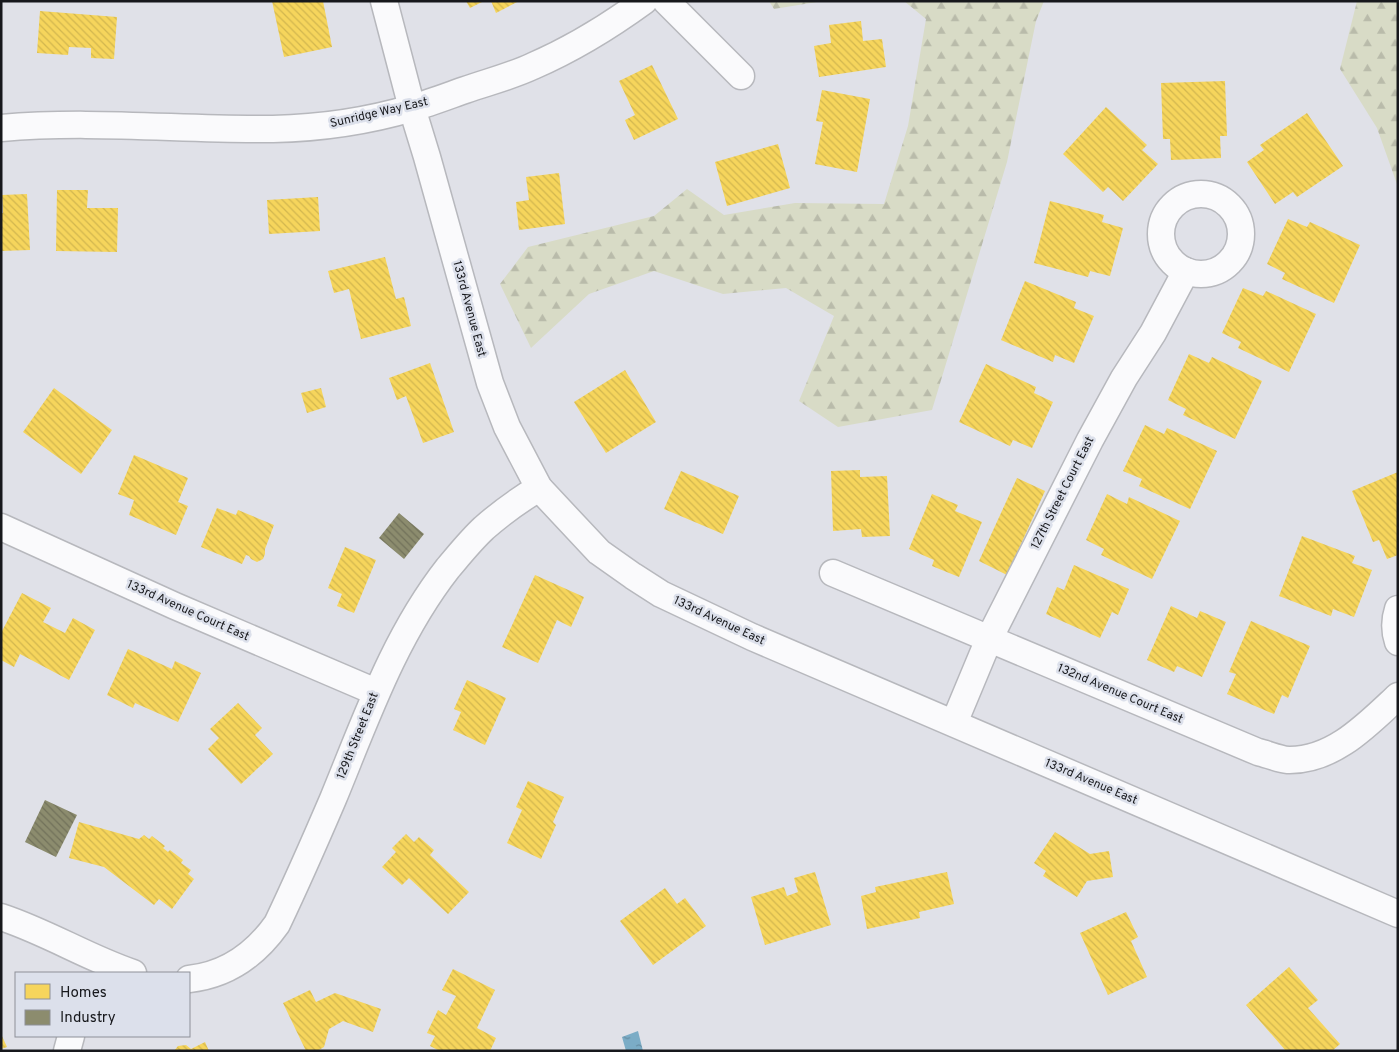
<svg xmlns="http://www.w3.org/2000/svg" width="1399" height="1052" viewBox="0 0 1399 1052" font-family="Overpass,sans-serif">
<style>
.forest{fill:url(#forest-firs)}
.water{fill:url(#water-ripples)}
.homes{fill:url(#homes-back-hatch)}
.industry{fill:url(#industry-back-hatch)}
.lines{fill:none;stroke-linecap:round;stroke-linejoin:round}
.minor-casing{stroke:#b7b8bd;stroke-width:29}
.minor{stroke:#fafafc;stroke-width:26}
.labels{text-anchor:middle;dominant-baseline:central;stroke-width:5;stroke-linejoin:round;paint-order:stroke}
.street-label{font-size:12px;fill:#17181c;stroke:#dce0eb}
</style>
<defs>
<pattern id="forest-firs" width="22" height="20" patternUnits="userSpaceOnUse" patternTransform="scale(1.25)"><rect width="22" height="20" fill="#d8dbc6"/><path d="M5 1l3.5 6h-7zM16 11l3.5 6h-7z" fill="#b9bbaa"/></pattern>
<pattern id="water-ripples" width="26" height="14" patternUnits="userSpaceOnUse" patternTransform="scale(1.25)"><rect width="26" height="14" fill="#7bacc6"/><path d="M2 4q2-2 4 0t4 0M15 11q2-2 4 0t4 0" fill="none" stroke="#648ba0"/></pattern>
<pattern id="homes-back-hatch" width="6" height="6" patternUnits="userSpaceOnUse" patternTransform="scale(1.25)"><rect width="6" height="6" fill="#f6d55c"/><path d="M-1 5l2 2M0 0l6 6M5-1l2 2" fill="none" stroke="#d2b64f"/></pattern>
<pattern id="industry-back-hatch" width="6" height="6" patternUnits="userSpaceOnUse" patternTransform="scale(1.25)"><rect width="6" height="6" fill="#8c8c6e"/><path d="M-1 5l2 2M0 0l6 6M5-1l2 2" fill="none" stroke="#71715a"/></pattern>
</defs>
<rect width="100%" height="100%" fill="#e0e1e8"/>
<g class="forest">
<polygon points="769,1 823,1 774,9"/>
<polygon points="904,1 1044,1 1036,21 1007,162 932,410 838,427 799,401 834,316 786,288 723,294 654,271 589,294 531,348 500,284 528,247 654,216 687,189 724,215 795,203 884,204 908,126 926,19"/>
<polygon points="1357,1 1398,1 1398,187 1377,128 1340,69"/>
</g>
<polygon class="water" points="638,1031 643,1051 626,1051 622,1037"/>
<g class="homes">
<polygon points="272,1 323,1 332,47 284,57"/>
<polygon points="466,1 484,1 470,8"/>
<polygon points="491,1 519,1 496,13"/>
<polygon points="40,11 117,17 114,59 91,58 91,48 69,47 68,55 37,53"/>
<polygon points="861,21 863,41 882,39 886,67 819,77 814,46 831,43 829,25"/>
<polygon points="652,65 678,119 634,140 625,120 635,115 619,81"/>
<polygon points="1225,81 1227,136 1220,136 1221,158 1171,160 1170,139 1163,139 1161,83"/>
<polygon points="822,90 870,99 857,172 815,164 823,122 816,121"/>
<polygon points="1106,107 1147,145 1142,150 1158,164 1123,201 1108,187 1103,192 1063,154"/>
<polygon points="1307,113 1343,166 1297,197 1293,192 1275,204 1247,162 1264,150 1260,145"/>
<polygon points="778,144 790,188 727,206 715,162"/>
<polygon points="559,173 565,224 519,230 516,202 529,200 526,177"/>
<polygon points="57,190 88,190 87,208 118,208 117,252 56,251"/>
<polygon points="27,194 30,250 1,251 1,213 3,213 2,195"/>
<polygon points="318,197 320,231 269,234 267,200"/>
<polygon points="1050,201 1104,215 1102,222 1123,228 1110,276 1090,271 1088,277 1034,263"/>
<polygon points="1288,219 1307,227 1310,222 1360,245 1334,303 1282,279 1285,273 1267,264"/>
<polygon points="385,257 396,299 404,297 411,326 361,339 349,289 334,293 328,271"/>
<polygon points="1025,281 1076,302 1074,308 1094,316 1074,363 1055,355 1053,362 1001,340"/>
<polygon points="1243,288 1263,296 1266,291 1316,314 1289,372 1238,348 1241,342 1222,333"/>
<polygon points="1189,354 1209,363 1212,357 1262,381 1235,439 1183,415 1186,409 1168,400"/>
<polygon points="430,363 454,432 423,443 406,396 397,400 389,378"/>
<polygon points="986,364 1036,387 1034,393 1053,402 1032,448 1013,440 1010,446 959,422"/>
<polygon points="625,370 656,422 606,453 574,402"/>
<polygon points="54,388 112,430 81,474 23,432"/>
<polygon points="321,388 326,407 307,413 301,393"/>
<polygon points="1145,425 1164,434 1167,428 1217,451 1190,509 1139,486 1142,479 1123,471"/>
<polygon points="134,455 188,478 178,502 188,506 176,535 129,515 134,500 118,494"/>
<polygon points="860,470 860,477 887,476 890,536 862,537 861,529 833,531 831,471"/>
<polygon points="681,471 739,496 723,534 664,509"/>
<polygon points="1398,472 1398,555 1387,559 1379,540 1373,542 1352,491"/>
<polygon points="1017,478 1045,491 1007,575 979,561"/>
<polygon points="932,494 958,505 955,511 982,522 959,577 932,566 934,560 909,549"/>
<polygon points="1107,494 1127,504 1129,497 1180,521 1152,579 1101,555 1104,549 1086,540"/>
<polygon points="217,508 236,515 238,510 274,525 265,549 265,554 263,559 257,562 251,559 249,556 246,555 242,564 201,547"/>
<polygon points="1302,536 1355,556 1352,563 1372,570 1354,617 1333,609 1331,616 1279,596"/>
<polygon points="345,547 376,560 354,613 337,606 342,594 328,588"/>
<polygon points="1074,565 1129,589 1118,615 1112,612 1100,638 1046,614 1057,587 1064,590"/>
<polygon points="535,575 584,597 571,627 557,620 538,663 502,647"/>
<polygon points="22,593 51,608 43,622 65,633 73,618 95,630 69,680 20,654 14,667 1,660 1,633"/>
<polygon points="1171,606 1197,618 1200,611 1226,622 1202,677 1177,666 1174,672 1147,660"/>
<polygon points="1251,621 1310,646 1288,698 1282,695 1274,714 1227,694 1236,674 1229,672"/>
<polygon points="128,649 172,669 175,661 201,673 178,722 135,703 133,708 107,695"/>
<polygon points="467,680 506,698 485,745 453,730 461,712 454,709"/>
<polygon points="238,703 262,728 255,735 273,754 241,784 208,749 219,738 210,729"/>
<polygon points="528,781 564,797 553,822 556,825 541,859 507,843 522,810 516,807"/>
<polygon points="79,822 139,839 144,835 149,839 152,836 165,846 163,848 168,852 170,850 183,860 181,863 191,870 188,874 194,879 172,909 159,899 154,905 104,867 69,858"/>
<polygon points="1055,832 1090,854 1109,851 1113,877 1087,881 1077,897 1043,876 1046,871 1034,863"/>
<polygon points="406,834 414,842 419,837 434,850 430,855 469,892 448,914 409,878 402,885 382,867 396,852 392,848"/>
<polygon points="815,872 831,925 765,945 751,897 784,887 787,896 798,892 794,878"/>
<polygon points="947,872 954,904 919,912 920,918 867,929 861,896 876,892 875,887"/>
<polygon points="665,888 677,904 685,898 706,926 653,965 620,921"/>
<polygon points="1126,912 1138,937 1131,941 1147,977 1108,995 1080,933"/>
<polygon points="1289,967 1318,1000 1308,1008 1340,1044 1332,1051 1286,1051 1246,1005"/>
<polygon points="453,969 495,990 477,1028 496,1038 490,1051 440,1051 430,1046 435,1036 427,1033 438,1010 446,1015 456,996 442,990"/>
<polygon points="310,990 316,1002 335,993 381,1009 373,1032 343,1021 329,1029 324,1047 317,1051 306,1051 283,1003"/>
<polygon points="1,1034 7,1047 1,1049"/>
<polygon points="205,1042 209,1051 174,1051 178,1046 186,1045 191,1049"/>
</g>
<g class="industry">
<polygon points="399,513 424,534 404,559 379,538"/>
<polygon points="45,800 77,815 56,857 25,842"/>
</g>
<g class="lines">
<g class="minor-casing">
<g id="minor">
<polyline points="384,1 412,108 427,157 490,383 507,427 539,488 599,552 633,576 661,594 752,637 1398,914"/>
<polyline points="666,1 741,76"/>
<path d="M1,128C92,120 183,130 273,129C319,128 368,121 412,108C430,103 448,96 465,90C488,82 512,76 533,66C570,50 611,25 644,1"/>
<circle cx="1201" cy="234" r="40"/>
<polyline points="1,527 175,606 376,692"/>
<path d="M833,573L1258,752C1267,754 1278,759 1288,760C1333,761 1367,725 1398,696"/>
<path d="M1398,609C1394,621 1394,630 1398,642"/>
<polyline points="954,723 989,639 1090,440 1124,378 1153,333 1186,271"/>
<path d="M1,917C47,932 88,958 133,973"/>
<path d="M189,979C227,975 255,955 277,924C297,882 315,841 333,799C366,719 394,637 448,568C459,555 471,540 484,528C501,513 519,500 539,488"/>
<polyline points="67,1051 71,1036"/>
</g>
</g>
<use href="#minor" class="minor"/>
</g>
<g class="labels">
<g class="street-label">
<text transform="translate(379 113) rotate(-13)">Sunridge Way East</text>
<text transform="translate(469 309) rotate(75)">133rd Avenue East</text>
<text transform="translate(1063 493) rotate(-63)">127th Street Court East</text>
<text transform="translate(188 611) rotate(24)">133rd Avenue Court East</text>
<text transform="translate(719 621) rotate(25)">133rd Avenue East</text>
<text transform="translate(1120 694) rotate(23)">132nd Avenue Court East</text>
<text transform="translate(358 736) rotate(-68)">129th Street East</text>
<text transform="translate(1091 782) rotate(23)">133rd Avenue East</text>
</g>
</g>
<rect width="1399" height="1052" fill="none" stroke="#17181c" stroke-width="5"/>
<rect x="15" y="972" width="175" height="65" fill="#dce0eb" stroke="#8d9098"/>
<rect x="25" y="984" width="25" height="15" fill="#f6d55c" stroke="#8d9098"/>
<text x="60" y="997" font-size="15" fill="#17181c">Homes</text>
<rect x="25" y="1010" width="25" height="15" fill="#8c8c6e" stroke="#8d9098"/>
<text x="60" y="1022" font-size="15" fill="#17181c">Industry</text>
</svg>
